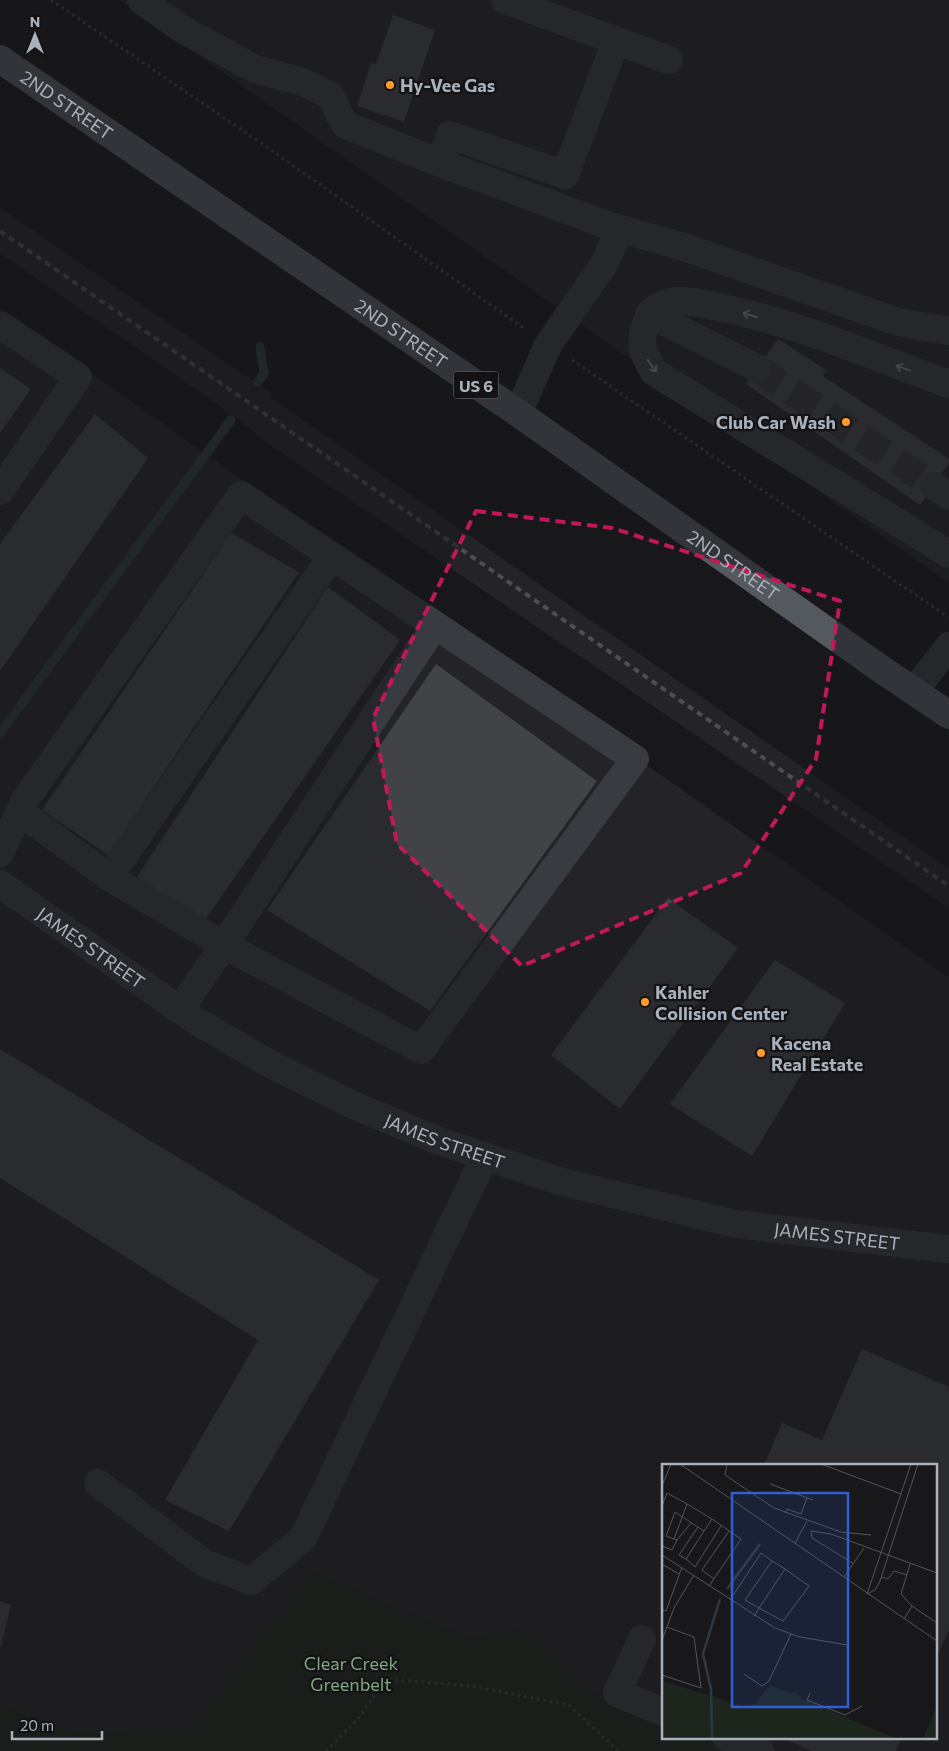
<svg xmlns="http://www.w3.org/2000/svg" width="949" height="1751" viewBox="0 0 949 1751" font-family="Commissioner,sans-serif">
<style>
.built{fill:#242427}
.green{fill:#1d261d}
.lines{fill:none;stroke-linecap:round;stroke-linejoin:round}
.stream{stroke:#2c3a40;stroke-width:9}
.building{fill:#424347}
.minor-tunnel{stroke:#35373a;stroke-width:28;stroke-dasharray:28 14;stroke-linecap:butt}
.path{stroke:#3e4247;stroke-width:3;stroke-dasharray:2.5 4;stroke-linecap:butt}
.minor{stroke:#383b40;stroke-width:28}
.major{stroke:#54585f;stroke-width:28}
.rail{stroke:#4b4f55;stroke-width:4;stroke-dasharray:6 5;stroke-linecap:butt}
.oneway{stroke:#767c84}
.marked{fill:none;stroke:#c2185b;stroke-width:4;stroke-dasharray:10 6;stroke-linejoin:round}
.poi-dot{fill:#ff9a2b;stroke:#131315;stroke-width:2}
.labels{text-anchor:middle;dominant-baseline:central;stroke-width:4.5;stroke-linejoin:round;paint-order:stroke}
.shield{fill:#131315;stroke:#7c8289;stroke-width:1}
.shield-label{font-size:16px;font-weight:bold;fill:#a9b1bb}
.poi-label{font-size:18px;font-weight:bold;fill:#a9b1bb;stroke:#131315;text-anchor:start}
.street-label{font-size:18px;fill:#a9b1bb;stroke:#131315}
.park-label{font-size:18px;fill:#81a87e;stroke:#131315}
.inset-river{fill:none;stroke:#2c3a40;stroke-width:2.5}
.inset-road{fill:none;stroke:#52555a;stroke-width:1}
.view{fill:#325dd4;fill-opacity:0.15;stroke:#325dd4;stroke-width:2.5}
.inset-edge{fill:none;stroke:#a9b1bb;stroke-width:2.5}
</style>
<rect width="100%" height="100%" fill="#18181a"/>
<g class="built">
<polygon points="120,0 949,0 949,583"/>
<polygon points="0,208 272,394 270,397 949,869 949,908 273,447 220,406 0,253"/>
<polygon points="0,309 949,978 949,1751 733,1751 701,1737 935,1737 935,1465 663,1465 663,1721 312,1572 232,1751 92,1751 0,1722"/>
</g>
<polygon class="green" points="312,1572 469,1639 521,1628 585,1688 663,1721 663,1737 701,1737 733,1751 0,1751 0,1705 79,1734 190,1727"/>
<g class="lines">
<g class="stream">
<polyline points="258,382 264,373 260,347"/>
<polyline points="0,733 231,420"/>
</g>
</g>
<g class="building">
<polygon points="393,15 435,30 404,122 357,106 371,63 376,64"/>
<polygon points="778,339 826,370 823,376 949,459 949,463 920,505 746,384"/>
<polygon points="0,368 31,389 0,433"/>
<polygon points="95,414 148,458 0,671 0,544"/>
<polygon points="231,533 299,572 108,855 42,810"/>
<polygon points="328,587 400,640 205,920 137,877"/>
<polygon points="436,664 597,781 430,1011 267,910"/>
<polygon points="668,898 738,948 620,1109 551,1055"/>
<polygon points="775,960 845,1003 752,1156 670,1104"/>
<polygon points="0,1049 379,1280 229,1531 165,1500 258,1340 0,1178"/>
<polygon points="862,1349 949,1387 949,1630 935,1661 935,1465 764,1465 782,1423 822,1440"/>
<polygon points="0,1601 11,1605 1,1646 0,1646"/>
<polygon points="780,1737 902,1737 896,1751 812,1751"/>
</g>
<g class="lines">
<polyline class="minor-tunnel" points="757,368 934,486"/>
<g class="path">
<polyline points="51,0 261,143 525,329"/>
<polyline points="572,360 948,617"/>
<polyline points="326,1751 360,1717 385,1679 472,1686 569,1705 618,1751"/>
</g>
<g class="minor">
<polyline points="141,0 180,28 255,69 303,82 331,96 339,114 346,125 440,163 610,226 687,248 898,322 949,331"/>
<polyline points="505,0 669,60"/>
<polyline points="440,163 450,135 565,175 616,41"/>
<polyline points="649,314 757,368"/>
<polyline points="0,325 78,377 0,491"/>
<path d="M949,384C876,358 798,323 722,308C708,305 692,300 677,301C662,302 651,309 646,323C638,344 643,354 654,372L949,554"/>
<polyline points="518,413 548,345 604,264 620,229"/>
<polyline points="934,486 949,496"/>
<polyline points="914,691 949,646"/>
<polyline points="20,812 109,877"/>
<path d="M0,853L25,800L241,495C372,583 504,671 635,759L421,1050L224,945L435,625"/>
<path id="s1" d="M0,884L193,1019L272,1065L353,1105L439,1141L563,1182L736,1224L947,1249"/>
<polyline points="180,1009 224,945 109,877 332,556"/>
<polyline points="98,1483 204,1563 251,1581 303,1538 485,1156"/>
<polyline points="642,1639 617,1693 663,1712"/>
<polyline points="726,1737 760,1751"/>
</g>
<path class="major" id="s2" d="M0,59L518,413L881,669L949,715"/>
<polyline class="rail" points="0,231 949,886"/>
</g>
<defs><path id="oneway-shaft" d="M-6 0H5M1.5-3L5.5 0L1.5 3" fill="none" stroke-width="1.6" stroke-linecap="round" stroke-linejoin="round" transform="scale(1.25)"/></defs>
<g class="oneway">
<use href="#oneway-shaft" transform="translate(750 315) rotate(-163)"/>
<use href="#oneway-shaft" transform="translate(652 366) rotate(54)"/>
<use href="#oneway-shaft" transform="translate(903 368) rotate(-160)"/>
</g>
<path d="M0 0H949V1751H0ZM476,511L612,528L840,601L816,759L741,873L522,966L397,844L373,718Z" fill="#18181a" fill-opacity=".55" fill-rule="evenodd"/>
<path class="marked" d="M476,511L612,528L840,601L816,759L741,873L522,966L397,844L373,718Z"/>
<g class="poi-dot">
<circle cx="390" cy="85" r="5"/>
<circle cx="846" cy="422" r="5"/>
<circle cx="645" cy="1002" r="5"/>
<circle cx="761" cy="1053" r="5"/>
</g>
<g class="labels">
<rect class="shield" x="453.5" y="371.5" width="45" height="27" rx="4"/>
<g class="shield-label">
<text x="476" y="385">US 6</text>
</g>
<g class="poi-label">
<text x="400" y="85">Hy-Vee Gas</text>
<text x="836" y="422" text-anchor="end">Club Car Wash</text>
<text x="655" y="992">Kahler<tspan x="655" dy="21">Collision Center</tspan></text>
<text x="771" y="1043">Kacena<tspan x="771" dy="21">Real Estate</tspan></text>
</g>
<g class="street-label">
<text stroke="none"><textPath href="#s2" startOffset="81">2ND STREET</textPath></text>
<text stroke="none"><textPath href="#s2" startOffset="486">2ND STREET</textPath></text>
<text stroke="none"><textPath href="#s2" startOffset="891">2ND STREET</textPath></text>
<text stroke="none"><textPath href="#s1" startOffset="111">JAMES STREET</textPath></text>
<text stroke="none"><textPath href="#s1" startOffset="516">JAMES STREET</textPath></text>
<text stroke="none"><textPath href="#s1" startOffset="921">JAMES STREET</textPath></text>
</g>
<g class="park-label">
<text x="351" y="1663">Clear Creek<tspan x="351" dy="21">Greenbelt</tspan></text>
</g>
</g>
<g transform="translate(662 1464)">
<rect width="275" height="275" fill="#18181a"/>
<path d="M0,217L79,241L93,240L108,221L127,229L133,228L141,235L235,275H0ZM275,240V275H261Z" fill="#1d261d"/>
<path class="inset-river" d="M65,125L98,80M50,275L49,225L41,190L58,135"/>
<path class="inset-road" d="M18,0L275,177M65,0L63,11L112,44L179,68L209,71M159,0L239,30M108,20L151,36M0,22L9,0M25,40L50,55M0,42L5,29L25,40L12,75M123,49L125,45L139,50L145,34M42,67L24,95L33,103L59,62M15,76L29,59M133,79L145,57M0,82L10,86L15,76L4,72L13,48L42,67L50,55L79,75L47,122M0,91L113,164L138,173L185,181M24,95L17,91L36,63M0,100L17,110M192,100L150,74L149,67L169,70L275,109M248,100L239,130L250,142M182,113L202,84M219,113L226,115L232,107L245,111M52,115L40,106L67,67M205,130L213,126L218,117L256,0M205,130L249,0M68,136L99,89L110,97L123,105L147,122L121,157L97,144L123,105M0,146L4,147L20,103M92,152L97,144L83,136L110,97M242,155L250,142L275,159M0,176L12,144L32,111M82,210L100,222L107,217L129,170M0,211L39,224L32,173L5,163M148,229L145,236L183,251L200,242"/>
<path class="view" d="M70,29H186V243H70Z"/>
<rect width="275" height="275" class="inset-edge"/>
</g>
<g transform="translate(35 35)" stroke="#131315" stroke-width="4" paint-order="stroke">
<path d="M0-4L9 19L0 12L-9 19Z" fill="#a9b1bb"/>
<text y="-8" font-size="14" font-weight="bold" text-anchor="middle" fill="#a9b1bb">N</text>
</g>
<path d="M12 1731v8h90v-8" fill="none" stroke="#a9b1bb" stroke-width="2.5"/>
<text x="20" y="1731" font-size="15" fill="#a9b1bb" stroke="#131315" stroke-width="4" paint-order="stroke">20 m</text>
</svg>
